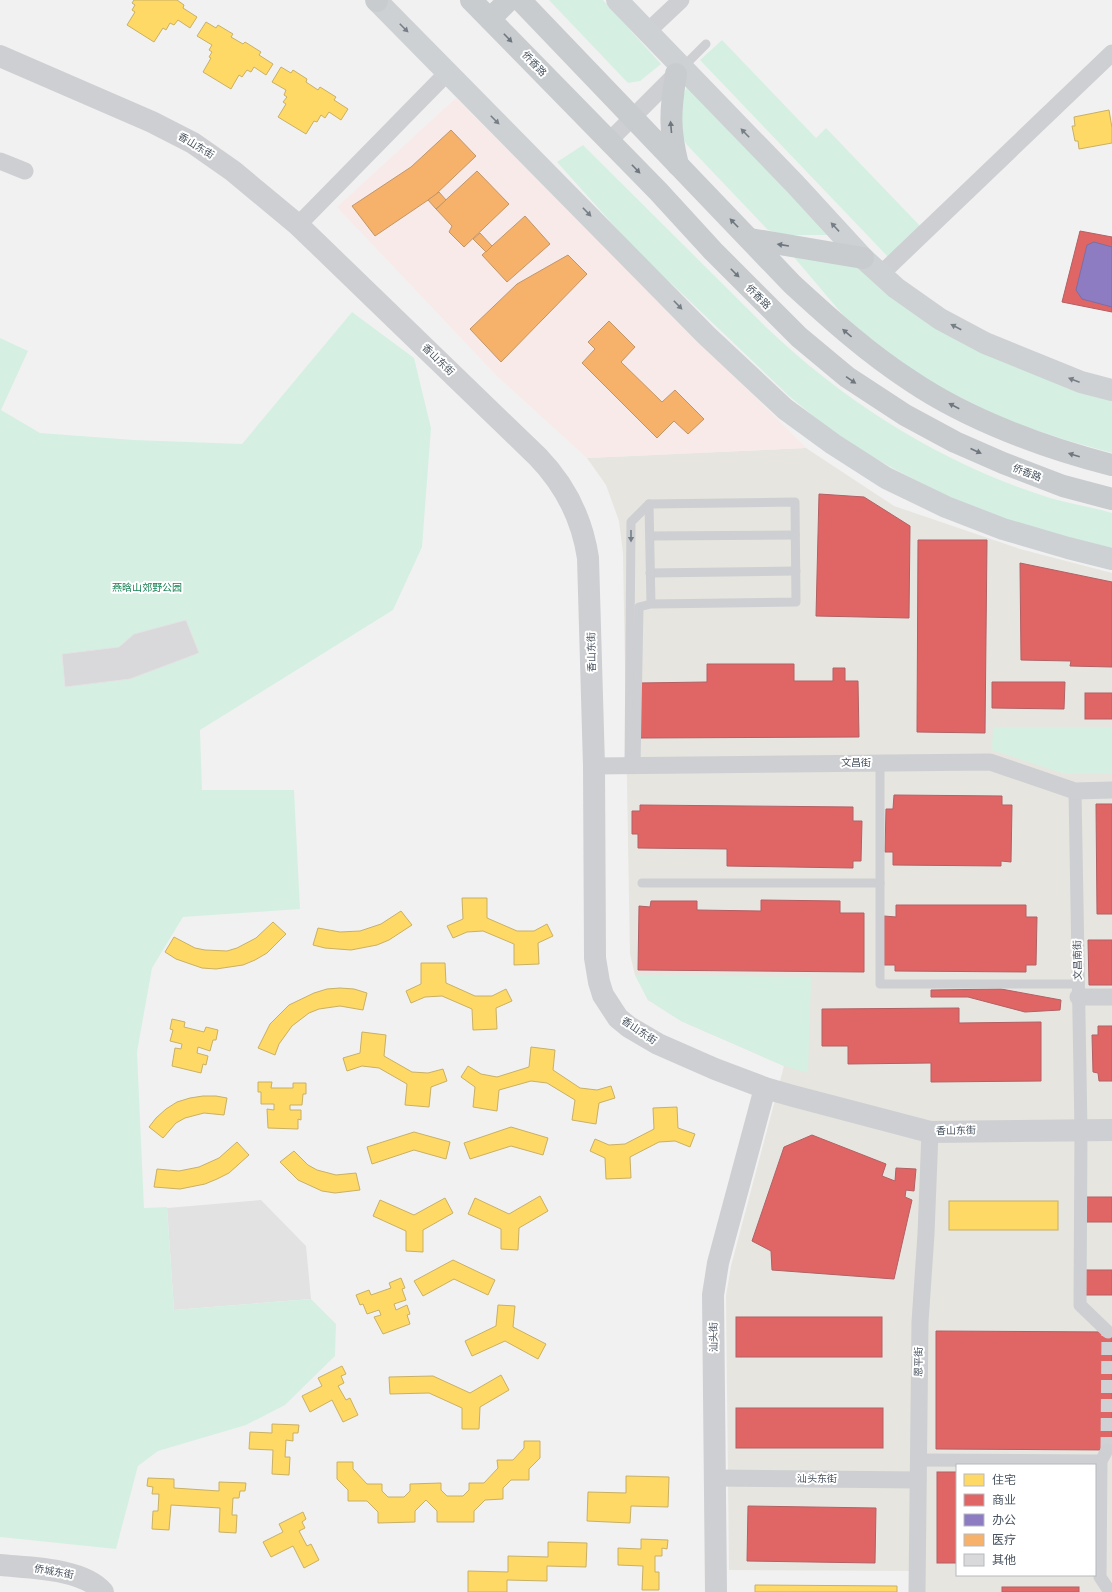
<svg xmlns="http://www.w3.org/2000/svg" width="1112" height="1592" viewBox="0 0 1112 1592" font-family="'Nunito Sans','Noto Sans SC',sans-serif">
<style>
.commercial{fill:#e6e5df;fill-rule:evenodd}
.education{fill:#e3e2e3}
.medical{fill:#f8eae8}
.green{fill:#d5f0e2}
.homes{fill:#ffd966;stroke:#c8b064}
.shops{fill:#e06666;stroke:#b26064}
.offices{fill:#8e7cc3;stroke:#796fa5}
.health{fill:#f6b26b;stroke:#c29567}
.building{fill:#d9d9db;stroke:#e3e3e4}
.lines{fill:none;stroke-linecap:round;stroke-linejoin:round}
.pedestrian-tunnel{stroke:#d0d1d4;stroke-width:13;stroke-dasharray:13 6;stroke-linecap:butt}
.service{stroke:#cdcfd2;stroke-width:9}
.pedestrian{stroke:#cdcfd2;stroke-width:13}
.minor{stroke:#cdcfd2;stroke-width:17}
.tertiary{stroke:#cdcfd2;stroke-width:22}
.secondary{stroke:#ced1d4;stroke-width:22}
.primary{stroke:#c8cccf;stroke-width:22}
.oneway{fill:#767e87}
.oneway2{fill:#6e7780}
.labels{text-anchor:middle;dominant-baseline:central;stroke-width:4;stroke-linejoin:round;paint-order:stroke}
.street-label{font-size:10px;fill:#47525e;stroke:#fff}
.park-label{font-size:10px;fill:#158253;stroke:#fff}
</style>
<rect width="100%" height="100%" fill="#f2f1f1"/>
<path class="commercial" d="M806,448L894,506L1020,549L1112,573V1592H925V1571L729,1570L726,1296L731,1266L784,1066L681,1021L648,1000L635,975L630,954L623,553L619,521L606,485L587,458ZM957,1465H1095V1575H957Z"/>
<polygon class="education" points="261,1200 306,1246 311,1299 174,1310 167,1208"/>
<polygon class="medical" points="456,98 806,448 587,458 497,376 337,207"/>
<g class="green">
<polygon points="549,0 603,0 661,64 640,81 628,83"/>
<polygon points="722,40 816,138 826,128 923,229 891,260 700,60"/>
<polygon points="687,86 832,235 784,235 768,230 687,145 680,134 683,96"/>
<path d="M583,145L767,328C848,405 943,464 1050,498C1070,504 1092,507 1112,513V548L1019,526L951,498L896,470L841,439L789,396L633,247L557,162Z"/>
<polygon points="793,256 863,265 886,285 1112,399 1112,453 1066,440 1005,420 938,386 907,366 848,321"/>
<polygon points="352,312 414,358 431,428 422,547 393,610 200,730 202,790 294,790 300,909 183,917 152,968 137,1052 144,1208 167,1207 174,1310 311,1299 336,1324 335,1356 285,1405 246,1425 158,1451 138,1466 116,1549 0,1537 0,338 28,351 1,410 40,433 134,440 242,444"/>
<polygon points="993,727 1112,727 1112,774 1065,774 992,750"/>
<polygon points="635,975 811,977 808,1073 784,1066 681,1021 648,1000"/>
</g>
<g class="homes">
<polygon points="134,0 177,0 184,5 183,8 197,17 190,28 178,20 174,25 170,23 166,30 163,28 154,42 127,25 135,12 132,10 135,5 132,3"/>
<polygon points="206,22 216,28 218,25 233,34 231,37 243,44 245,42 261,52 259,55 273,64 266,75 254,67 251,72 247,70 242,77 239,75 231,89 203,72 211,58 209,57 212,52 209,50 212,45 197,36"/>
<polygon points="281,67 291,73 293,70 307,79 306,82 318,90 320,87 336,97 334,100 348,109 341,120 329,112 325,118 321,115 317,122 314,121 306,134 278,117 286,104 283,102 287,97 284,95 286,90 272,82"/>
<polygon points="1109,110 1112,128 1112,143 1079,149 1078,141 1075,141 1072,126 1075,126 1074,117"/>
<polygon points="462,898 487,898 487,918 517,931 534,931 547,924 553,936 538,943 539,964 514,965 514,944 483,931 467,932 453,938 447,926 463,919"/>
<polygon points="401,911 412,925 389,940 377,945 351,950 325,948 313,945 318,928 340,932 360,931 381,924"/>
<polygon points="273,922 286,934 267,953 255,960 243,965 216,969 202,968 176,959 165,952 174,937 195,948 205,950 227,951 237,948 256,938"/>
<polygon points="421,963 445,963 446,983 475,996 492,996 506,989 512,1001 496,1008 497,1029 473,1030 472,1009 442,996 425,997 411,1003 406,991 421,984"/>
<polygon points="340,988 354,989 367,993 363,1010 340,1006 319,1009 309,1013 292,1026 279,1044 275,1055 258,1048 270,1024 289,1005 314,993 327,989"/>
<polygon points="172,1019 185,1022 184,1027 204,1032 206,1027 218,1030 216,1040 213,1040 210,1051 198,1047 197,1053 208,1056 206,1065 203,1064 201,1073 172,1066 175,1048 181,1049 182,1044 170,1041 173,1030 170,1029"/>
<polygon points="362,1032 386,1035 384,1056 412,1072 428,1073 443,1069 447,1081 431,1087 429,1107 405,1105 407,1084 379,1068 362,1066 347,1071 343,1058 360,1053"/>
<polygon points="531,1047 555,1050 553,1070 580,1088 597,1090 611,1086 615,1098 599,1103 596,1124 572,1120 575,1100 547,1083 531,1081 499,1090 497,1111 473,1107 475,1087 461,1077 468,1066 481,1074 497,1077 529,1067"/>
<polygon points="258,1082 272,1082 271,1088 293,1088 293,1083 306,1083 306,1094 303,1094 302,1105 290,1105 290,1110 301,1110 301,1120 298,1119 298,1129 268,1128 267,1109 274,1110 274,1104 261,1104 261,1092 258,1092"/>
<polygon points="203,1096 216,1096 227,1098 224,1115 204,1113 185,1118 176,1123 163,1138 149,1127 156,1118 166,1109 177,1102 190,1098"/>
<polygon points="677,1107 678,1128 695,1134 690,1147 675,1141 659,1142 630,1157 631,1178 606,1179 605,1158 590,1151 595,1139 609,1145 625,1144 654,1129 653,1108"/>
<polygon points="511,1127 548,1138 543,1155 511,1146 470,1159 464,1143"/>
<polygon points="414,1132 450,1142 446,1159 414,1150 372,1164 367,1147"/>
<polygon points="237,1142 249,1155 229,1173 217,1179 205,1184 180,1189 154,1187 157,1169 179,1171 199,1167 219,1158"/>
<polygon points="294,1151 308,1165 317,1170 336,1175 356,1173 360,1190 335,1193 322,1191 298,1180 280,1162"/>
<polygon points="540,1196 548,1211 519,1228 518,1250 501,1249 501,1229 468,1214 475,1198 509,1214"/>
<polygon points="445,1198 453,1213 423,1230 423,1252 406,1251 406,1231 373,1216 380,1200 414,1215"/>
<rect x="949" y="1201" width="109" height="29"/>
<polygon points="453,1260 495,1280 488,1295 454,1279 423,1296 414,1281"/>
<polygon points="401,1278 405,1288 402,1289 406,1300 394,1304 396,1310 407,1305 410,1314 407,1315 410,1324 383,1334 374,1317 381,1315 379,1310 367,1314 363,1304 360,1305 356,1295 369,1290 371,1295 391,1288 389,1283"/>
<polygon points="498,1305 515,1306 513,1327 546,1344 538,1359 505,1341 472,1356 465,1341 496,1326"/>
<polygon points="342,1366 346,1374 341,1376 344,1383 338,1386 346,1400 350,1398 358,1415 343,1422 332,1400 310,1412 302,1396 322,1386 318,1378"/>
<polygon points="501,1375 509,1390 480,1407 479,1429 462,1429 462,1408 429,1393 390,1394 389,1377 433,1376 470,1393"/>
<polygon points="272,1424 299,1425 298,1433 293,1433 293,1441 286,1440 285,1457 290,1457 289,1475 272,1474 273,1450 249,1449 250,1432 272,1433"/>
<polygon points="524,1441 540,1441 540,1458 529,1469 529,1480 511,1480 503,1488 503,1499 485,1500 474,1511 474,1522 437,1522 437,1511 426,1500 415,1511 415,1522 378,1523 378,1512 367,1501 348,1501 348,1490 337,1479 337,1462 353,1462 353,1469 367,1484 382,1484 382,1491 388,1497 404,1497 410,1491 410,1484 441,1483 441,1490 447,1496 463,1496 469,1490 469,1483 484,1483 498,1468 497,1460 513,1460 524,1448"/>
<polygon points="626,1476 669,1477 668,1507 631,1506 630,1523 587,1521 588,1492 626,1493"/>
<polygon points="148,1478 174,1479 174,1488 219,1491 219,1482 246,1483 245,1491 240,1491 239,1498 233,1498 232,1515 237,1515 236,1533 219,1532 220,1508 171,1505 169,1530 152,1529 153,1511 158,1511 159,1494 152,1494 153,1487 147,1486"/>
<polygon points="303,1512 306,1519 302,1522 305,1528 299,1531 307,1546 311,1544 319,1560 304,1568 293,1546 271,1557 263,1542 283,1532 279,1524"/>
<polygon points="641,1539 668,1540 667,1549 662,1548 662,1556 655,1556 655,1572 659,1572 659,1590 642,1590 643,1566 618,1565 618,1548 641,1549"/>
<polygon points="548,1542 587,1543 586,1567 547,1566 547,1581 507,1580 507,1592 468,1592 468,1571 508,1572 508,1556 548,1557"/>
<polygon points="755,1585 897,1586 897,1592 755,1592"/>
</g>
<g class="shops">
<polygon points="1080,231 1112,237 1112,312 1062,302"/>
<polygon points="819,494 864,497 910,526 909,618 816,616"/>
<polygon points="918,540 987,540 985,733 917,732"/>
<polygon points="1020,563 1112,582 1112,667 1070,666 1071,661 1021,660"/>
<polygon points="707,664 794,664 794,681 833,681 833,668 845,668 845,681 858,681 859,737 639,738 639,683 707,682"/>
<polygon points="992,682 1065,682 1064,709 992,708"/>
<rect x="1085" y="693" width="27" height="26"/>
<polygon points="894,795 1002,796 1002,805 1012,805 1011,862 1001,861 1001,866 893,865 893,852 885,852 886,809 893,809"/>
<polygon points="1096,804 1112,804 1112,914 1097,914"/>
<polygon points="640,805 853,807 853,821 862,821 861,861 853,861 853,868 727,866 727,849 638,848 638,834 632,834 632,811 640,811"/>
<polygon points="761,900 840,901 840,913 864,913 864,972 638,970 639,906 650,907 651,901 697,901 697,910 761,911"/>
<polygon points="896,905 1026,905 1026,917 1037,917 1036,965 1026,965 1026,972 895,971 895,965 884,965 884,916 896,917"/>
<polygon points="1088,940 1112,940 1112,985 1089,985"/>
<polygon points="1001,989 1061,1000 1060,1010 1025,1012 968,997 931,997 931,990"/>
<polygon points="959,1008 959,1023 1041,1022 1041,1081 931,1082 931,1063 848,1064 848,1046 822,1046 822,1009"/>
<polygon points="1098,1026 1112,1026 1112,1081 1099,1081 1098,1073 1093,1072 1092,1035 1098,1035"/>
<polygon points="812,1135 886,1164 882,1176 895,1181 896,1168 916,1169 914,1191 906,1190 905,1197 912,1200 894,1279 772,1270 771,1251 752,1241 784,1147"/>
<polygon points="1084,1197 1112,1197 1112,1222 1085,1222"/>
<rect x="1085" y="1270" width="27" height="25"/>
<rect x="736" y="1317" width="146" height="40"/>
<polygon points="936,1331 1112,1332 1112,1450 936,1449"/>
<rect x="736" y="1408" width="147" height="40"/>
<rect x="937" y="1472" width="20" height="91"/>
<polygon points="748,1506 876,1508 875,1563 747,1561"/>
<rect x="1002" y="1587" width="77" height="5"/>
</g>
<polygon class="offices" points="1094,242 1112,247 1112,307 1082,299 1076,290 1087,245"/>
<g class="health">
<polygon points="451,130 476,156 434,196 375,236 352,206 411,167"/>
<polygon points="477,171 509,204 464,247 449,232 452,226 436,209"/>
<polygon points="439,192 446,200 436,209 428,200"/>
<polygon points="525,216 550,244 507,282 482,255"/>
<polygon points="480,233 492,246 486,252 473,239"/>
<polygon points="568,255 587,274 501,362 470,329 517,284"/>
<polygon points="609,321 635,347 621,362 662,402 675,390 704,419 688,434 674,421 657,438 582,363 595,349 588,342"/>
</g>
<polygon class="building" points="186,620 199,653 130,679 65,687 62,654 119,647 134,634"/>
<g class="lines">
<polyline class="pedestrian-tunnel" points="1107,1450 1108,1332"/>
<g class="service">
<polyline points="683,67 706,44"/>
<polyline points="650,536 795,535"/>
<polyline points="650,573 796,571"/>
<polyline points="880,763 880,984 1078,984"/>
<polyline points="629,765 631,522 649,504"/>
<polyline points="636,765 639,607 651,604 796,602 795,502 649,504 651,604"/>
<polyline points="642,883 880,883"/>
</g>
<g class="pedestrian">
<polyline points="1075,791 1081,1130 1080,1305 1108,1332"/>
<polyline points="1107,1450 1101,1461 1100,1577 1110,1592"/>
<polyline points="918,1460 1101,1461"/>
</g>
<g class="minor">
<polyline points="647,32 681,0"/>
<polyline points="609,141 678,72"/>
<polyline points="0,161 25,171"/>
<polyline points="298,225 448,72"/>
<polyline points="881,274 1112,53"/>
<polyline points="594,766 990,762 1075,791 1112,790"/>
<polyline points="1078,997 1112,997"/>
<polyline points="716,1478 918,1480"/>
<polyline points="917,1592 920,1322 926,1234 930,1132"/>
</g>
<g class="tertiary">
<path d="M0,56L152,122L193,143L233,171L298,225L538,457C566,486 582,518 588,558L594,766L595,958L599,982L603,995L618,1018L629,1027L658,1044L715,1069L765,1088L793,1096L930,1132L1112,1130"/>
<path d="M0,1565C29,1568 83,1568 103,1592"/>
<polyline points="716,1592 713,1295 718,1263 765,1088"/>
</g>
<g class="secondary">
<polyline points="376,0 706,335 785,409 833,444 886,478 946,507 1003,529 1068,548 1112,559"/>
<polyline points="617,0 795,184 863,258 896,288 940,319 985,343 1081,382 1112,390"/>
</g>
<g class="primary">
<polyline points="377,0 377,1"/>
<polyline points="471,0 658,191 713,251 799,337 847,377 905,415 955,442 1003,463 1063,486 1112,499"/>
<path d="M520,0L792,284C830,319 868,353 911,381C969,420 1045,448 1112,465"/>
<polyline points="490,19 509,0"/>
<path d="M676,74C670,111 669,129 678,165"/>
<polyline points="750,239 863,258"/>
</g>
</g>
<defs><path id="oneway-solid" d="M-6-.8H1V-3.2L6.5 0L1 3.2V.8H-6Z"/></defs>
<g class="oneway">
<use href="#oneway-solid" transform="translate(404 28) rotate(45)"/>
<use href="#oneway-solid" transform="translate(495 120) rotate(45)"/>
<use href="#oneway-solid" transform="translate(745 133) rotate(-134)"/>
<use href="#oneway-solid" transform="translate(587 212) rotate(46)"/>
<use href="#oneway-solid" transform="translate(835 227) rotate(-133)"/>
<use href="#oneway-solid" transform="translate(678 305) rotate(46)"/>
<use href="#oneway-solid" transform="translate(956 327) rotate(-152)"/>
<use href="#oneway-solid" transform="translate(1074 380) rotate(-159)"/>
<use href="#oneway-solid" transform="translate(631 536) rotate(90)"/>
</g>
<g class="oneway2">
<use href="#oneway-solid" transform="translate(508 38) rotate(46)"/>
<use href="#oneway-solid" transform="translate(671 127) rotate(-95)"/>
<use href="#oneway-solid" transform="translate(636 169) rotate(46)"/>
<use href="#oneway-solid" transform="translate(734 223) rotate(-134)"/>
<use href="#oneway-solid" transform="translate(783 245) rotate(-171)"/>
<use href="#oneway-solid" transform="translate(735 273) rotate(45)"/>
<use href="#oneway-solid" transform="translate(847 333) rotate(-140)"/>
<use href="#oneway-solid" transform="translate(851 380) rotate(34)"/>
<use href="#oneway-solid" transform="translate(954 406) rotate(-152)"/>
<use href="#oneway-solid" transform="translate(976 451) rotate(24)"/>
<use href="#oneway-solid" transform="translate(1074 455) rotate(-163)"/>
</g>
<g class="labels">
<g class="street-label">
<text transform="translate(534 64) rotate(46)">侨香路</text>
<text transform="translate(196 146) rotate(31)">香山东街</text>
<text transform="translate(758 297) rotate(45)">侨香路</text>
<text transform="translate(438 360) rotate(44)">香山东街</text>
<text transform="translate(1027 473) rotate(21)">侨香路</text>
<text transform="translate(592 652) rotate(-91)">香山东街</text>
<text x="856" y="763">文昌街</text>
<text transform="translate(1078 960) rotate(-91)">文昌南街</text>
<text transform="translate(639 1031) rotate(34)">香山东街</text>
<text transform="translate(956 1131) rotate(-1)">香山东街</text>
<text transform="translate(714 1337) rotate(-91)">汕头街</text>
<text transform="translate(919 1362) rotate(-89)">恩平街</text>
<text x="817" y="1479">汕头东街</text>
<text transform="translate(54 1572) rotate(10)">侨城东街</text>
</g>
<g class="park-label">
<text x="147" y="588">燕晗山郊野公园</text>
</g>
</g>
<rect x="956" y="1464" width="140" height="112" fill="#ffffff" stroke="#b5babf"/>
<rect x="964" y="1474" width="20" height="12" fill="#ffd966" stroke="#b5babf"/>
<text x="992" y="1484" font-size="12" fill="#47525e">住宅</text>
<rect x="964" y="1494" width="20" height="12" fill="#e06666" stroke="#b5babf"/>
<text x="992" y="1504" font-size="12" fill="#47525e">商业</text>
<rect x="964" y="1514" width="20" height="12" fill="#8e7cc3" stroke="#b5babf"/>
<text x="992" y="1524" font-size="12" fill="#47525e">办公</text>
<rect x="964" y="1534" width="20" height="12" fill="#f6b26b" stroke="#b5babf"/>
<text x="992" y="1544" font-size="12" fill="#47525e">医疗</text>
<rect x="964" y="1554" width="20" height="12" fill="#d9d9db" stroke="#b5babf"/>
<text x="992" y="1564" font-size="12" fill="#47525e">其他</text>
</svg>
